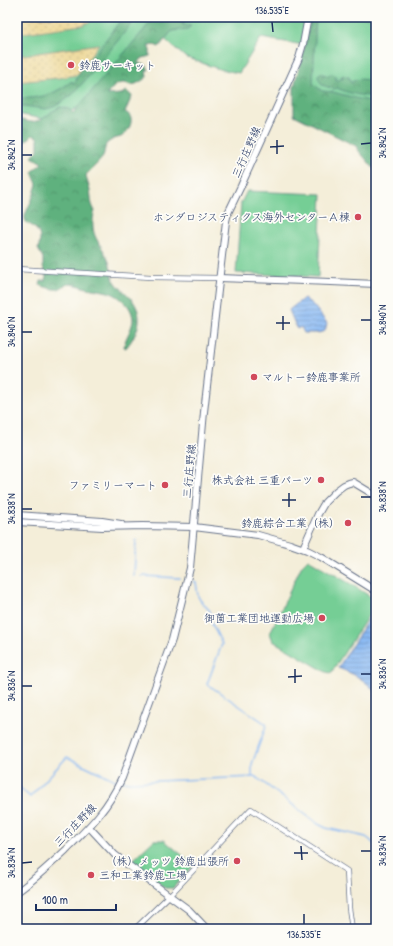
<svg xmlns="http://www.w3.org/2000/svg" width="393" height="946" viewBox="0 0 393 946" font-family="'Patrick Hand','Klee One',sans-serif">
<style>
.green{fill:#74ce95;stroke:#487e7a}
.forest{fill:url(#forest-crowns);stroke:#3d706e}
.sand{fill:url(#sand-dots);stroke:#84847e}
.water{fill:url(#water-rules);stroke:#5173a8}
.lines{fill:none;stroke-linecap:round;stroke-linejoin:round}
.stream{stroke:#87b7f2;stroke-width:1.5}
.street-casing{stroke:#677289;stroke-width:6}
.secondary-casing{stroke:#677289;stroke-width:8}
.street{stroke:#fff;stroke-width:4.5}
.secondary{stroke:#fff;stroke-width:6}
.ticks{fill:none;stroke:#1b2f5e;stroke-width:1.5}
.poi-dot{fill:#d1495b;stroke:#fdfcf7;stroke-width:1.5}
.labels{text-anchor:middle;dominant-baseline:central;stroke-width:3.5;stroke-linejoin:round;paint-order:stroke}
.poi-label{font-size:11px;fill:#1b2f5e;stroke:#fdfcf7;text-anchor:end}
.street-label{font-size:11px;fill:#1b2f5e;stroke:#fdfcf7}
.neatline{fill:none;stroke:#1b2f5e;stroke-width:1.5}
.ticks-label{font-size:10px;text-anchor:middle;fill:#1b2f5e}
</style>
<defs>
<pattern id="forest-crowns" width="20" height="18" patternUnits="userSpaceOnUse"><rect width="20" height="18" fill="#5fb17e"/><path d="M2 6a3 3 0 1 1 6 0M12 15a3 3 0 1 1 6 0" fill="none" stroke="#4e906a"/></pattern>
<pattern id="sand-dots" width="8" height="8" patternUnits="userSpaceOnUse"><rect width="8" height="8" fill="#eeda9e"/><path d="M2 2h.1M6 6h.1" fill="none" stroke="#ccbb8a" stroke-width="1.8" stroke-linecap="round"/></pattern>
<pattern id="water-rules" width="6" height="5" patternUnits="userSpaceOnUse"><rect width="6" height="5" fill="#87b7f2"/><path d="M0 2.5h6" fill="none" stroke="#6e95c7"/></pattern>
</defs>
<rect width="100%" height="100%" fill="#fdfcf7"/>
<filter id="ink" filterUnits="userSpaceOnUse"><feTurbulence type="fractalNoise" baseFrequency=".025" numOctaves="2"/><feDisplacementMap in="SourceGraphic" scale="8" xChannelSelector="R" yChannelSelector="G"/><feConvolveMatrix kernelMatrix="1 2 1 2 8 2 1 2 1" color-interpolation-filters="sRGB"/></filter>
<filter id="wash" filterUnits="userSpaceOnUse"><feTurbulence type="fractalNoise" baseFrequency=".012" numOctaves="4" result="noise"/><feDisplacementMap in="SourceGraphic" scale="16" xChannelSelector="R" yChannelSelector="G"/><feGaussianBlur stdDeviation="0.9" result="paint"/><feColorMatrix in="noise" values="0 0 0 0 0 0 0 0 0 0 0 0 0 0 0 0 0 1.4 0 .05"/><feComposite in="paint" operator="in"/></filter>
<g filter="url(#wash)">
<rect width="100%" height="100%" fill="#f4eed9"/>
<g class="green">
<polygon points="17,17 376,17 376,103 335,103 312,83 310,46 261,38 239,73 219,69 185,57 160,35 85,99 80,106 68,113 48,120 17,114"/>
<polygon points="247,191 322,194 318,277 236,273 241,203"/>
<polygon points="308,559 349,583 376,600 376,604 331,673 326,672 273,641 270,633 302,565"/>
<polygon points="154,840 164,840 194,865 173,888 165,888 131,862"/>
</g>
<g class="forest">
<path d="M123,17H137L90,75L72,95L65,100L54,107L45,109L17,105V98C41,99 53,95 72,81L73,83L77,80L76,79Z"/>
<path d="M155,17H186L183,25L191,26L188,29L172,31L159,47L152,44L148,46L150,50V56L143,58L137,63L146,65L149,70H146L147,77C143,80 138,84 132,85C128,85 129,84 125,83C117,82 111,89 107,95L121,94L127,91L132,96L125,112C137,117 129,132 121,137C119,138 116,138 114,139C111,140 109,142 106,144L103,157L97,164L86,175C87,181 89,186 90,191C92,201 90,202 95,211C92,219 92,230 96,238C100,246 106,253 109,262C111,268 111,275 114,280C118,287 125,292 131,298C145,316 139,332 126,348L124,347C125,337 132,330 133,320C133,315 131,310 128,306C114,290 106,292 87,288C81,287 76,284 69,284C65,284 62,288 58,289C53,290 45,287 40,285L41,281H45L46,276L43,267V258L38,249C43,235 38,228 25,222V215L33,197L37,184L32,172L42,163L32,157L38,150V138L33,135C28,140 21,143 17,150V119L31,122L41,120L53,111L60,107L69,109L73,113Z"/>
<polygon points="310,17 316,17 313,83 317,87 322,91 333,92 359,99 376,102 376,171 358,150 358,147 294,115 294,87 310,25"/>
<path d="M320,73L329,76L330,74H333L336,76V80H339L344,78L340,77L344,75L346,77H349L351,83H352L353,81L360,79L369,80L371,78C375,84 377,89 374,96C364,97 347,93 337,88L334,89L322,85L318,77L319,74Z"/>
</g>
<g class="sand">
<polygon points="17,17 95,17 91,21 83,25 17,34"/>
<polygon points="99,44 77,75 59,78 17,82 17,56"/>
</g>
<g class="water">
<polygon points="304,298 313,305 327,323 325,331 318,333 304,333 301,327 297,329 289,310"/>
<path d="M373,612L376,614V693C365,679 354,674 338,668Z"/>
</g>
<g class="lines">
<g class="stream">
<polyline points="134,576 136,540"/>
<polyline points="142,576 180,578"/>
<polyline points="193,581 196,582 198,596 200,600 210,611 212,624 222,644 207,684 266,724 266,726 252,764 252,776"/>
<polyline points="123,781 130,782 256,777 318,824 326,828 366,837 370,840 376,846"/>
<polyline points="17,785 30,797 67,757 115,780 119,781"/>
</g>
</g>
</g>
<g filter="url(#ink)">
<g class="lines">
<g class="street-casing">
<g id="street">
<polyline points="17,269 151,277 219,278"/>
<polyline points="135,929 169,896 251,809 347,871 349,908 352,929"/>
</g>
</g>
<g class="secondary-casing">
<g id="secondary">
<polyline points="219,278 331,282 376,284"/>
<polyline points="17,515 102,521 121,524"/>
<polyline points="17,522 102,527 142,526 194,527 258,535 290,544 307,550 321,557 376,591"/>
<polyline points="303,548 318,514 325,502 336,491 344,485 349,483 353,482 376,496"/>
<polyline points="89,827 115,855 144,877 189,910 207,929"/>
<path d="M17,892C34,880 50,865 66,850C90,826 107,810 122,778L172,640L190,568L204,412L226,221L228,213L241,186L299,58L303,44L308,17"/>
</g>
</g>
<use href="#street" class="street"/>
<use href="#secondary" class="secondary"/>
</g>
</g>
<path class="ticks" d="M272,22L273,32M277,140V154M361,144L371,143M270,147L284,146M22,155H32M283,316V330M361,320H371M276,323H290M22,332H32M289,493V507M361,497H371M282,500H296M22,509H32M295,669V683M361,674H371M288,677L302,676M22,686H32M301,846L302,860M361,851H371M294,853H308M22,863L32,862M304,914V924"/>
<g class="poi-dot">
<circle cx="71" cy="65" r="4"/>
<circle cx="358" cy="217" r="4"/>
<circle cx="254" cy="377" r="4"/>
<circle cx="321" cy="480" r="4"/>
<circle cx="165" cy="485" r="4"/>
<circle cx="348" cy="523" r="4"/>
<circle cx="322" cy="618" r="4"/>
<circle cx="237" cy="861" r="4"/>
<circle cx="91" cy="875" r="4"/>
</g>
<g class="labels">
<g class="poi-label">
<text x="79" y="65" text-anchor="start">鈴鹿サーキット</text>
<text x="350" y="217">ホンダロジスティクス海外センターＡ棟</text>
<text x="262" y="377" text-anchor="start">マルトー鈴鹿事業所</text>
<text x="313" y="480">株式会社 三重パーツ</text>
<text x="157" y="485">ファミリーマート</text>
<text x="340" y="523">鈴鹿綜合工業（株）</text>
<text x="314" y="618">御薗工業団地運動広場</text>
<text x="229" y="861">（株）メッツ 鈴鹿出張所</text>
<text x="99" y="875" text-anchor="start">三和工業鈴鹿工場</text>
</g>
<g class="street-label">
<text transform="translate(246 152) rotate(-66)">三行庄野線</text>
<text transform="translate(189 471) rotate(-85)">三行庄野線</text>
<text transform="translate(75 825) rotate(-46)">三行庄野線</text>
</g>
</g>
<rect width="393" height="946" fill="none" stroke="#fdfcf7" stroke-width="44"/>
<path d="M36 904v6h80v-6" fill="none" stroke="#1b2f5e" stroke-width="2"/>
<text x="42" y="904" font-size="12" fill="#1b2f5e" stroke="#fdfcf7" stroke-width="3" paint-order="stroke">100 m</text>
<rect x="22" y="22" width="349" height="902" class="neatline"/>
<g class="ticks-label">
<text x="272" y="14">136.535°E</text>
<text transform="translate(382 143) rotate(-90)" y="4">34.842°N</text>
<text transform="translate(11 155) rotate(-90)" y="4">34.842°N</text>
<text transform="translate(382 320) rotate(-90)" y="4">34.840°N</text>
<text transform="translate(11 332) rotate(-90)" y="4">34.840°N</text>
<text transform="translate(382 497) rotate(-90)" y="4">34.838°N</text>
<text transform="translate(11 509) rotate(-90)" y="4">34.838°N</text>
<text transform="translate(382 674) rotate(-90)" y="4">34.836°N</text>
<text transform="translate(11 686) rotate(-90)" y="4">34.836°N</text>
<text transform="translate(382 851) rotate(-90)" y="4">34.834°N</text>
<text transform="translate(11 863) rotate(-90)" y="4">34.834°N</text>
<text x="304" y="938">136.535°E</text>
</g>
</svg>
